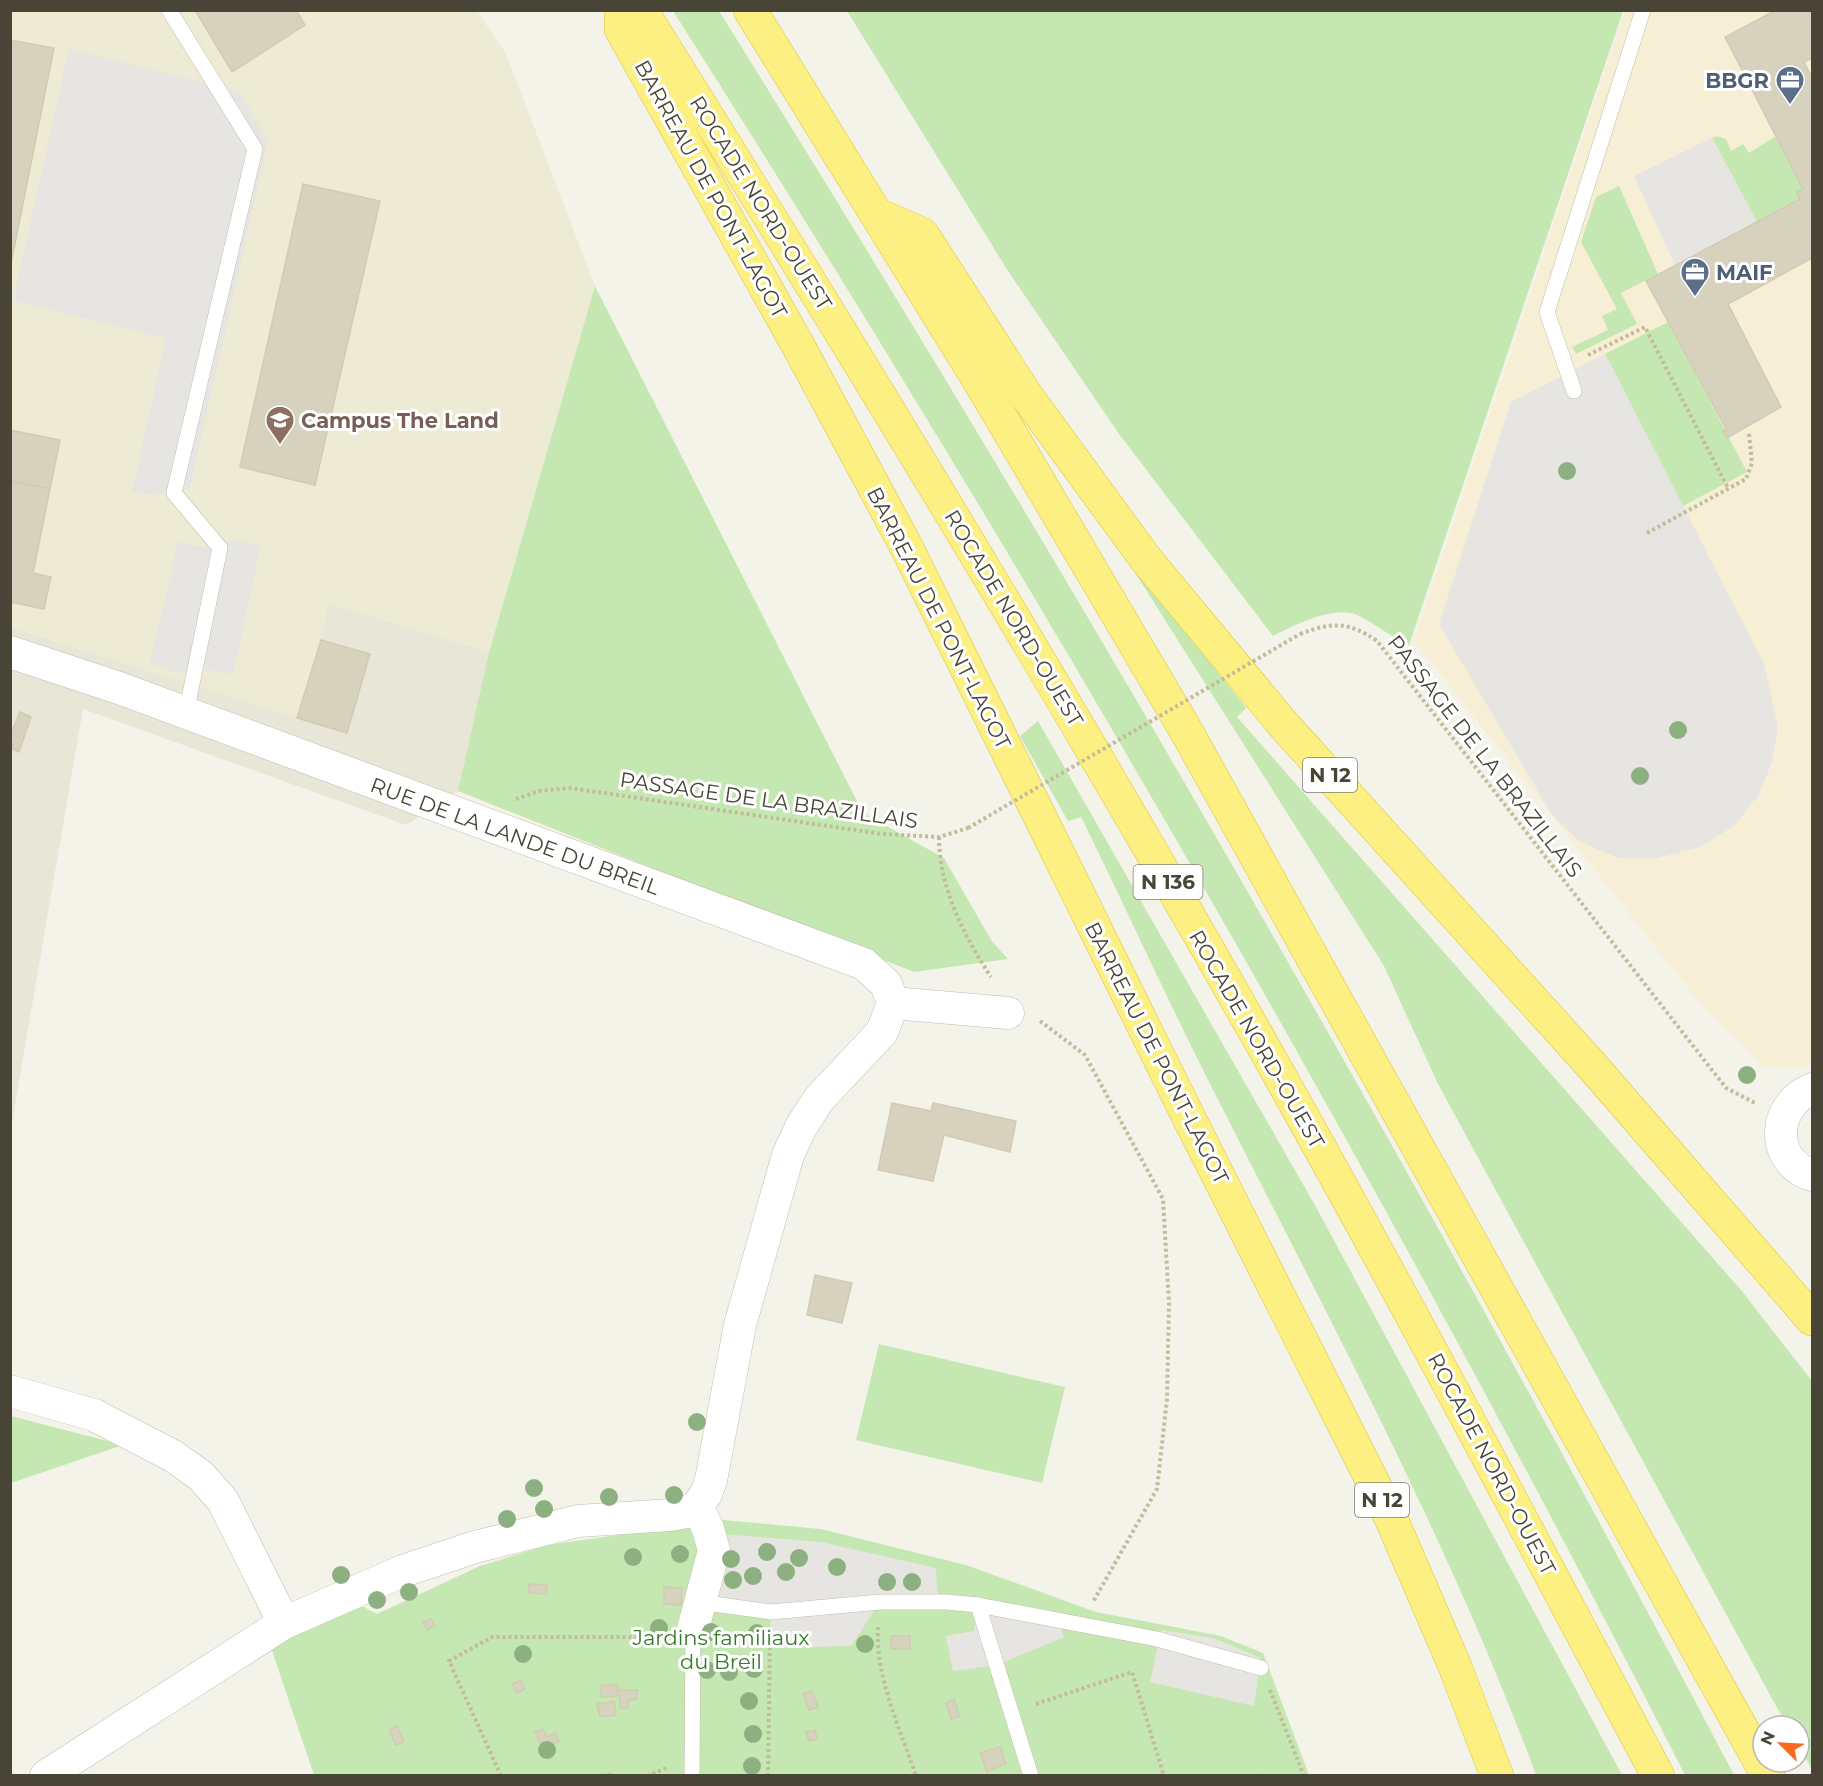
<svg xmlns="http://www.w3.org/2000/svg" width="1823" height="1786" viewBox="0 0 1823 1786" font-family="Montserrat,sans-serif">
<style>
.residential{fill:#e8e6d7}
.commercial{fill:#f6efd5}
.education{fill:#edebd3}
.green{fill:#c5e8b2}
.parking{fill:#e6e5e1}
.building{fill:#d6d2be;stroke:#d1cbb2;stroke-width:1.5}
.lines{fill:none;stroke-linecap:round;stroke-linejoin:round}
.service-casing{stroke:#c0bdab;stroke-width:16}
.minor-casing{stroke:#c0bdab;stroke-width:33}
.trunk-casing{stroke:#ddc23b;stroke-width:34}
.path{stroke:#c2bc9d;stroke-width:4;stroke-dasharray:3 3;stroke-linecap:butt}
.service{stroke:#fff;stroke-width:15}
.minor{stroke:#fff;stroke-width:32}
.trunk{stroke:#fcf082;stroke-width:33}
.path-bridge{stroke:#c2bc9d;stroke-width:4;stroke-dasharray:3 3;stroke-linecap:butt}
.tree{fill:#8db080}
.labels{text-anchor:middle;dominant-baseline:central;stroke-width:6;stroke-linejoin:round;paint-order:stroke}
.shield{fill:#fff;stroke:#7f7d73;stroke-width:1.5}
.shield-label{font-size:20px;font-weight:bold;fill:#484537}
.service-label{font-size:21px;font-weight:bold;fill:#4e5e75;stroke:#fff;text-anchor:end}
.street-label{font-size:21px;fill:#484537;stroke:#fff}
.education-label{font-size:21px;font-weight:bold;fill:#785e54;stroke:#fff;text-anchor:start}
.park-label{font-size:21px;fill:#387a2a;stroke:#fff}
</style>
<rect width="100%" height="100%" fill="#f4f3e9"/>
<polygon class="residential" points="328,603 489,652 458,791 406,825 83,709 11,1128 11,627 297,718 321,640"/>
<polygon class="commercial" points="1625,11 1812,11 1812,1063 1800,1069 1765,1067 1703,1007 1414,641"/>
<polygon class="education" points="10,11 477,11 506,54 595,286 489,652 328,603 321,640 297,718 11,627"/>
<g class="green">
<path d="M673,11H719C1079,587 1418,1174 1734,1775H1685C1377,1171 1037,583 673,11Z"/>
<path d="M847,11H1623L1409,645C1390,637 1375,623 1357,615C1334,605 1293,626 1273,636L1119,434L1008,271Z"/>
<polygon points="1716,136 1726,139 1731,151 1743,144 1749,153 1776,136 1803,189 1797,192 1800,199 1757,222 1712,138"/>
<polygon points="1619,186 1658,274 1621,293 1637,324 1576,354 1572,347 1608,330 1602,316 1617,309 1581,242 1596,197"/>
<polygon points="595,286 863,813 944,858 991,940 1008,959 914,972 458,791 489,652"/>
<polygon points="1668,322 1747,472 1683,506 1605,354"/>
<polygon points="1136,569 1246,708 1237,717 1741,1290 1812,1381 1812,1770 1799,1746 1799,1726 1788,1726 1776,1706 1438,1084 1384,966 1134,571"/>
<path d="M1038,721L1316,1207L1622,1775H1536C1447,1536 1326,1313 1211,1086C1166,997 1125,906 1081,817L1068,821L1020,736Z"/>
<polygon points="879,1344 1065,1387 1042,1483 856,1440"/>
<polygon points="11,1416 123,1445 11,1483"/>
<polygon points="723,1520 821,1529 966,1565 1096,1612 1221,1636 1263,1653 1309,1775 314,1775 268,1639 352,1601 377,1614 480,1566 548,1545"/>
</g>
<g class="parking">
<polygon points="69,49 240,92 268,142 190,488 158,495 132,492 166,338 13,301"/>
<polygon points="1712,138 1757,222 1675,265 1634,176"/>
<polygon points="1605,354 1764,664 1778,728 1772,762 1759,794 1734,826 1700,847 1654,859 1618,858 1579,841 1552,815 1439,624 1511,402"/>
<polygon points="236,540 261,545 233,674 209,670 178,673 150,663 178,542 206,548"/>
<polygon points="720,1534 821,1542 936,1568 938,1602 880,1602 851,1646 770,1648 771,1612 712,1606"/>
<polygon points="978,1605 1059,1622 1064,1637 997,1665 953,1671 946,1636 974,1631"/>
<polygon points="1161,1630 1213,1638 1261,1658 1254,1706 1150,1682"/>
</g>
<g class="building">
<polygon points="195,10 296,10 305,25 232,72"/>
<polygon points="1776,10 1812,10 1812,58 1804,62 1812,78 1812,258 1728,304 1781,407 1727,438 1723,431 1726,429 1646,281 1800,199 1797,192 1803,189 1725,37"/>
<polygon points="10,40 54,48 10,269"/>
<polygon points="303,184 380,201 315,485 240,467"/>
<polygon points="10,430 60,440 50,489 10,481"/>
<polygon points="10,481 50,489 33,573 51,577 44,609 10,602"/>
<polygon points="321,640 370,654 347,733 297,718"/>
<polygon points="20,712 31,717 19,752 10,748 10,737"/>
<polygon points="892,1103 931,1111 933,1103 1016,1121 1010,1152 944,1135 933,1181 878,1170"/>
<polygon points="815,1275 852,1283 842,1323 807,1315"/>
<polygon points="529,1584 547,1585 546,1594 529,1593"/>
<polygon points="664,1587 682,1588 681,1605 664,1604"/>
<polygon points="431,1619 435,1626 427,1630 423,1622"/>
<rect x="891" y="1636" width="19" height="13"/>
<polygon points="521,1680 525,1689 516,1693 512,1684"/>
<polygon points="601,1685 618,1685 618,1696 601,1697"/>
<polygon points="620,1690 637,1690 637,1699 629,1700 628,1708 620,1708"/>
<polygon points="812,1691 818,1707 809,1710 803,1694"/>
<polygon points="954,1700 960,1716 951,1719 946,1703"/>
<polygon points="614,1701 616,1715 600,1717 597,1704"/>
<polygon points="397,1726 404,1742 396,1745 389,1730"/>
<polygon points="543,1729 547,1737 555,1733 559,1741 543,1749 535,1732"/>
<polygon points="815,1730 817,1739 809,1741 806,1732"/>
<polygon points="1000,1747 1006,1763 987,1772 980,1753"/>
</g>
<g class="lines">
<g class="service-casing">
<g id="service">
<polyline points="169,10 255,149 174,493 220,548 186,713"/>
<polyline points="1574,391 1547,312 1643,10"/>
<polyline points="699,1602 771,1612 880,1602 946,1602 978,1605 1157,1639 1261,1668"/>
<polyline points="978,1605 1031,1776"/>
<polyline points="692,1776 693,1629"/>
</g>
</g>
<g class="minor-casing">
<g id="minor">
<polyline points="10,652 119,688 864,964 886,984 893,1003 1008,1013"/>
<path d="M1812,1089C1772,1105 1769,1161 1812,1175"/>
<polyline points="10,1391 94,1415 173,1456 201,1476 223,1501 284,1623"/>
<polyline points="693,1629 714,1550 708,1529 697,1506"/>
<polyline points="46,1776 284,1623 403,1571 475,1547 578,1521 670,1515 687,1512 697,1506 706,1494 711,1480 740,1325 788,1155 801,1127 819,1099 882,1032 893,1003"/>
</g>
</g>
<g class="trunk-casing">
<g id="trunk">
<polyline points="621,10 621,29 800,349 907,548 1189,1118 1390,1516 1454,1664 1497,1776"/>
<path d="M641,10C855,352 1065,696 1263,1046C1399,1287 1528,1532 1658,1776"/>
<polyline points="750,10 980,382 1184,727 1768,1776"/>
<polyline points="878,215 922,234 1026,395 1145,558 1282,723 1593,1067 1812,1319"/>
</g>
</g>
<g class="path">
<polyline points="1588,355 1645,327 1728,488"/>
<polyline points="1647,533 1746,479 1752,463 1749,434"/>
<path d="M1300,634C1332,622 1348,621 1377,641L1726,1088L1755,1103"/>
<polyline points="516,799 539,791 570,788 882,834 939,837 968,828"/>
<path d="M939,837C939,887 964,936 991,977"/>
<polyline points="1040,1021 1085,1055 1163,1199 1169,1303 1167,1399 1157,1489 1093,1602"/>
<path d="M878,1627C875,1677 900,1728 916,1776"/>
<polyline points="1270,1690 1304,1776"/>
<polyline points="1036,1704 1132,1672 1164,1776"/>
<polyline points="501,1776 449,1661 492,1637 661,1637"/>
<polyline points="604,1776 609,1773 610,1776"/>
<polyline points="647,1776 666,1768"/>
<polyline points="768,1776 770,1635"/>
<polyline points="1256,1776 1258,1775"/>
</g>
<use href="#service" class="service"/>
<use href="#minor" class="minor"/>
<use href="#trunk" class="trunk"/>
<polyline class="path-bridge" points="968,828 1300,634"/>
</g>
<g class="tree">
<circle cx="1567" cy="471" r="9"/>
<circle cx="1678" cy="730" r="9"/>
<circle cx="1640" cy="776" r="9"/>
<circle cx="1747" cy="1075" r="9"/>
<circle cx="697" cy="1422" r="9"/>
<circle cx="534" cy="1488" r="9"/>
<circle cx="674" cy="1495" r="9"/>
<circle cx="609" cy="1497" r="9"/>
<circle cx="544" cy="1509" r="9"/>
<circle cx="507" cy="1519" r="9"/>
<circle cx="767" cy="1552" r="9"/>
<circle cx="680" cy="1554" r="9"/>
<circle cx="633" cy="1557" r="9"/>
<circle cx="799" cy="1558" r="9"/>
<circle cx="731" cy="1559" r="9"/>
<circle cx="837" cy="1567" r="9"/>
<circle cx="786" cy="1572" r="9"/>
<circle cx="341" cy="1575" r="9"/>
<circle cx="753" cy="1576" r="9"/>
<circle cx="733" cy="1580" r="9"/>
<circle cx="887" cy="1582" r="9"/>
<circle cx="912" cy="1582" r="9"/>
<circle cx="409" cy="1592" r="9"/>
<circle cx="377" cy="1600" r="9"/>
<circle cx="659" cy="1628" r="9"/>
<circle cx="711" cy="1632" r="9"/>
<circle cx="757" cy="1633" r="9"/>
<circle cx="865" cy="1644" r="9"/>
<circle cx="523" cy="1654" r="9"/>
<circle cx="754" cy="1669" r="9"/>
<circle cx="707" cy="1670" r="9"/>
<circle cx="729" cy="1672" r="9"/>
<circle cx="749" cy="1701" r="9"/>
<circle cx="753" cy="1734" r="9"/>
<circle cx="547" cy="1750" r="9"/>
<circle cx="752" cy="1766" r="9"/>
</g>
<defs>
<g id="office-pin" transform="scale(1.5)"><path d="M0 17L-7.5 6A9.5 9.5 0 1 1 7.5 6Z" fill="#5c6f8a" stroke="#fff"/><path d="M-6-3h4V-5.5h4V-3h4V5H-6ZM-1-4.5V-3h2v-1.5ZM-6 0V1H6V0Z" fill="#fff"/></g>
<g id="school-pin" transform="scale(1.5)"><path d="M0 17L-7.5 6A9.5 9.5 0 1 1 7.5 6Z" fill="#8d6e63" stroke="#fff"/><path d="M0-5L7-2L0 1L-7-2ZM-4 1L0 2.5L4 1V4Q0 6-4 4Z" fill="#fff"/></g>
</defs>
<g fill-rule="evenodd">
<use href="#office-pin" x="1790" y="80"/>
<use href="#office-pin" x="1695" y="272"/>
<use href="#school-pin" x="280" y="420"/>
</g>
<g class="labels">
<g class="shield">
<rect x="1303" y="758" width="54" height="34" rx="4.5"/>
<rect x="1133.5" y="865" width="69" height="34" rx="4.5"/>
<rect x="1355" y="1483" width="54" height="34" rx="4.5"/>
</g>
<g class="shield-label">
<text x="1330" y="775">N 12</text>
<text x="1168" y="882">N 136</text>
<text x="1382" y="1500">N 12</text>
</g>
<g class="service-label">
<text x="1769" y="80">BBGR</text>
<text x="1716" y="272" text-anchor="start">MAIF</text>
</g>
<g class="street-label">
<text transform="translate(711 189) rotate(61)">BARREAU DE PONT-LAGOT</text>
<text transform="translate(761 203) rotate(58)">ROCADE NORD-OUEST</text>
<text transform="translate(939 618) rotate(63)">BARREAU DE PONT-LAGOT</text>
<text transform="translate(1014 618) rotate(59)">ROCADE NORD-OUEST</text>
<text transform="translate(1485 756) rotate(52)">PASSAGE DE LA BRAZILLAIS</text>
<text transform="translate(769 800) rotate(8)">PASSAGE DE LA BRAZILLAIS</text>
<text transform="translate(515 836) rotate(20)">RUE DE LA LANDE DU BREIL</text>
<text transform="translate(1257 1039) rotate(60)">ROCADE NORD-OUEST</text>
<text transform="translate(1157 1053) rotate(63)">BARREAU DE PONT-LAGOT</text>
<text transform="translate(1492 1464) rotate(62)">ROCADE NORD-OUEST</text>
</g>
<g class="education-label">
<text x="301" y="420">Campus The Land</text>
</g>
<g class="park-label">
<text x="721" y="1637">Jardins familiaux<tspan x="721" dy="24">du Breil</tspan></text>
</g>
</g>
<rect width="1823" height="1786" fill="none" stroke="#484537" stroke-width="24"/>
<g transform="translate(1781 1744) rotate(294)"><circle r="28" fill="#ffffff" stroke="#b6b5af" stroke-width="1.5"/>
<path d="M0-4.5L10 22L0 15L-10 22Z" fill="#f86a1c"/>
<text y="-9" font-size="16" font-weight="bold" text-anchor="middle" fill="#484537">N</text>
</g>
</svg>
